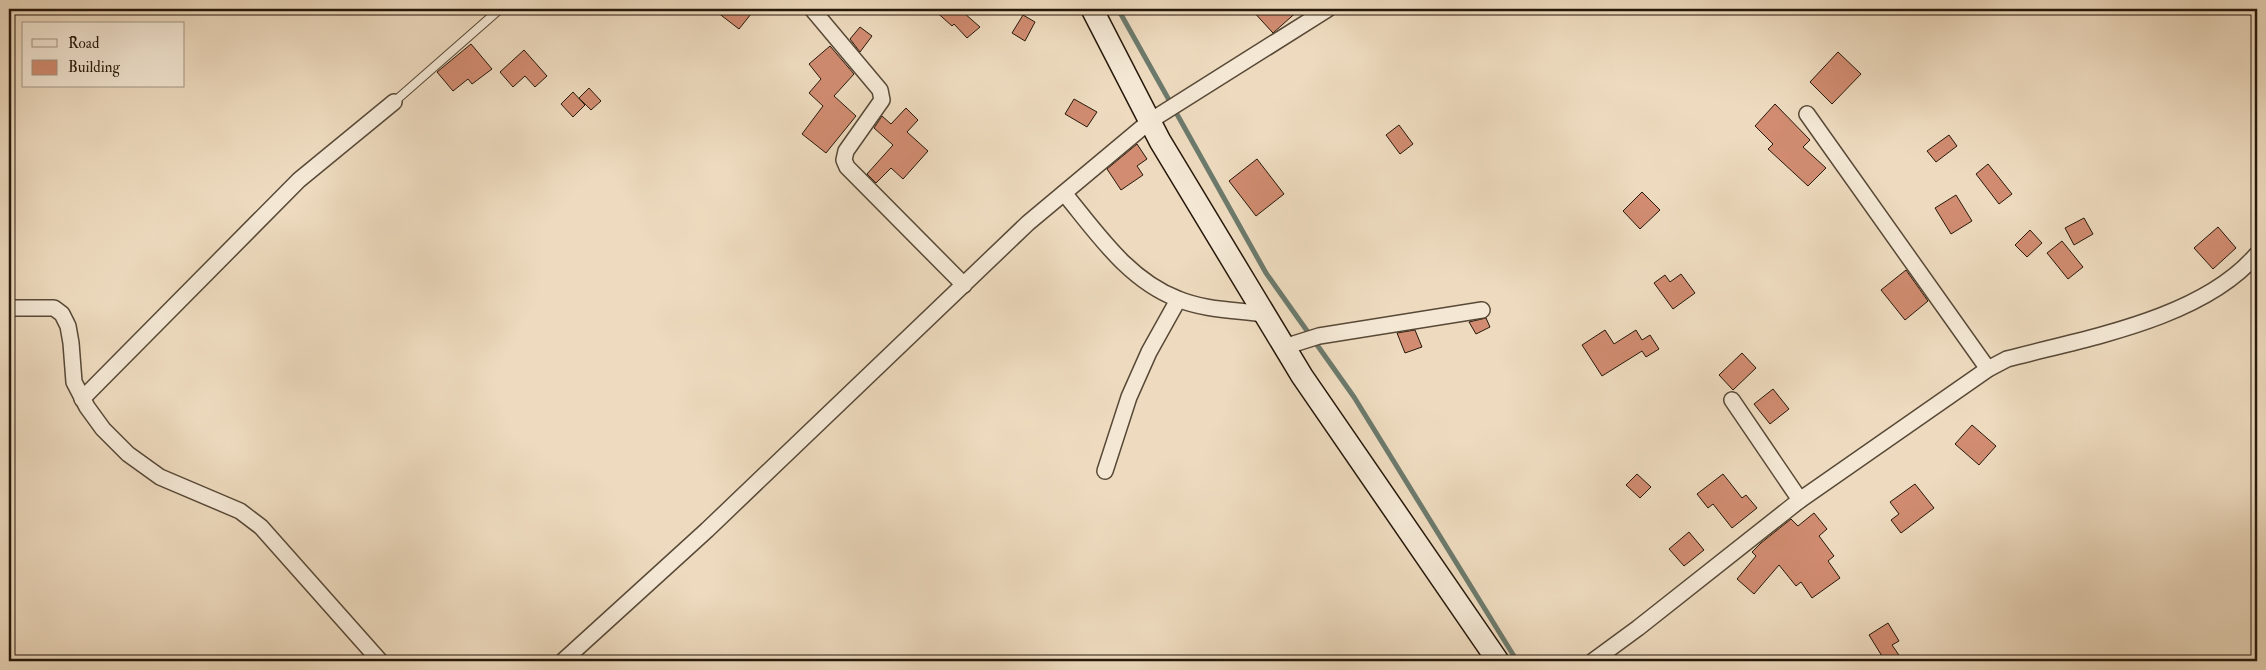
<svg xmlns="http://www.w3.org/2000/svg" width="2266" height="670" viewBox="0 0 2266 670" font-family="'IM FELL Double Pica',serif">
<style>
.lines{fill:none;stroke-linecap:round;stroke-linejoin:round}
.stream{stroke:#6c7a6c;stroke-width:5}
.building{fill:#d18c71;stroke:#26180a}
.lane-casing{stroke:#584937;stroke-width:10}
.street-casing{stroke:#584937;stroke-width:18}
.secondary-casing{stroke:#26180a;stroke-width:24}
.lane{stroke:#f4e8d5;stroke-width:8}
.street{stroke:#f4e8d5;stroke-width:15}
.secondary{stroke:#f4e8d5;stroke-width:21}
</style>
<rect width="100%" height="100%" fill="#eedbbf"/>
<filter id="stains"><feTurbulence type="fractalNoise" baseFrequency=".004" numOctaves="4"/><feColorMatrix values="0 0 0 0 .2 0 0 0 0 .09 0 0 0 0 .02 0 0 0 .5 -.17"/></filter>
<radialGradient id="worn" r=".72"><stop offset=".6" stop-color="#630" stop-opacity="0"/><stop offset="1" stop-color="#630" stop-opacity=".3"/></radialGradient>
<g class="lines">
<polyline class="stream" points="1118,9 1266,273 1354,397 1517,661"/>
</g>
<g class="building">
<polygon points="713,9 755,9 739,29"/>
<polygon points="933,9 968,9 964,13 980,27 967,38 954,24 952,26"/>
<polygon points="1251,9 1300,9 1273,33"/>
<polygon points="1023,15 1035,22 1025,41 1012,33"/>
<polygon points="860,27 872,36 860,52 850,39"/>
<polygon points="471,44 492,69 472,84 468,79 453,91 437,72"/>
<polygon points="830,46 854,74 834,96 856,116 826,153 802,134 823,106 809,93 821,79 809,64"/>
<polygon points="524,50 547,76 535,87 525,76 513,87 500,72"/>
<polygon points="1838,52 1861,74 1832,104 1810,82"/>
<polygon points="589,88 601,101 591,110 579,98"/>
<polygon points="573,92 585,105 573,117 561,104"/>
<polygon points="1074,99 1097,112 1087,127 1065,114"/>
<polygon points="1775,104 1810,140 1803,147 1826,168 1808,186 1768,149 1773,144 1755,126"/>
<polygon points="906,108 918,120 907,132 928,151 903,179 891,168 876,183 867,174 893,145 874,128 882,116 891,124"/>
<polygon points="1399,125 1413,144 1400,154 1386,135"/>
<polygon points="1949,135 1957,146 1936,162 1927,151"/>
<polygon points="1137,144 1147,159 1137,166 1143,175 1121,190 1107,169"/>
<polygon points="1257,159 1284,194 1256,216 1229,181"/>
<polygon points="1988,164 2012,194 1999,204 1976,174"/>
<polygon points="1642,192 1660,210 1640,229 1623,211"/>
<polygon points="1956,195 1972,221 1951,234 1935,208"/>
<polygon points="2084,218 2093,234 2074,245 2065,228"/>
<polygon points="2218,227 2236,248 2213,269 2194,248"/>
<polygon points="2030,230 2042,243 2027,257 2015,245"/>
<polygon points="2062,241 2083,267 2068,279 2047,253"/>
<polygon points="1906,270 1928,301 1905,320 1881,290"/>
<polygon points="1681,274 1695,293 1673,309 1654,283 1665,275 1670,282"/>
<polygon points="1486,318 1490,327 1476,334 1469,322"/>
<polygon points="1415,330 1422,347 1405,353 1397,333"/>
<polygon points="1605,330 1614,344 1636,330 1642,340 1650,335 1659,349 1646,357 1642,351 1602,376 1582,345"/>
<polygon points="1742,353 1756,368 1733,390 1719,375"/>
<polygon points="1773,389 1789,409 1770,424 1754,404"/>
<polygon points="1972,425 1996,446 1979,465 1955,444"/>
<polygon points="1637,474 1651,487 1640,498 1626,485"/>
<polygon points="1723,474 1742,498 1746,495 1757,508 1732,528 1713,504 1708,508 1697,494"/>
<polygon points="1915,484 1934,508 1901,533 1891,520 1899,514 1890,502"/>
<polygon points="1814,513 1827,529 1819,536 1834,556 1828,561 1840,578 1812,598 1801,582 1796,586 1779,565 1754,594 1737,579 1756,556 1752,552 1761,543 1791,519 1798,526"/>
<polygon points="1689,532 1704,550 1684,566 1669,549"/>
<polygon points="1888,623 1899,641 1892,645 1903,661 1885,661 1869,635"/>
</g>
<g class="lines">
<g class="lane-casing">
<polyline id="lane" points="394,102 500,9"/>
</g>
<g class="street-casing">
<g id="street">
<polyline points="812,9 880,90 882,100 846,151 844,160 847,167 964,285"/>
<polyline points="1807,114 1988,369"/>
<path d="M1064,193C1097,233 1128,280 1178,299C1204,310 1237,310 1264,314"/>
<polyline points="9,308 54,308 62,314 68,326 71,343 74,382 87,407 103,429 128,454 160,477 240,511 261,527 380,661"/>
<polyline points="1284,347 1319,336 1482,310"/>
<polyline points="82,399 299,180 394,102"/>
<polyline points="1732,400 1800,500"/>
<polyline points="1105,471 1129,397 1149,352 1178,300"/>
<polyline points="563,661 707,530 1028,223 1150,121 1328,9"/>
<path d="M1593,661L1638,628L1800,500L1988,369L2007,359C2086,338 2202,319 2257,254"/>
</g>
</g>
<g class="secondary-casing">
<polyline id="secondary" points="1092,9 1160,141 1302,376 1498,661"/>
</g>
<use href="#lane" class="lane"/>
<use href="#street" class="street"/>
<use href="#secondary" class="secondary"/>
</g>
<rect width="2266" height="670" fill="none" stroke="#eedbbf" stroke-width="30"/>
<rect x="10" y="10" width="2246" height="650" fill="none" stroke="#26180a" stroke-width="2.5"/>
<rect x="15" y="15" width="2236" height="640" fill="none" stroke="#26180a"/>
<rect x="22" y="22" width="162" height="65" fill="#f4e8d5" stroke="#a29584"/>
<rect x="32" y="39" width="25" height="8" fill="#f4e8d5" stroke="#a29584"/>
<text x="68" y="48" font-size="15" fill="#26180a">Road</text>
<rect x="32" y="60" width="25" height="15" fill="#d18c71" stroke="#a29584"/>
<text x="68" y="72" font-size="15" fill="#26180a">Building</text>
<rect width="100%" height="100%" filter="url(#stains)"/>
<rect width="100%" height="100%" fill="url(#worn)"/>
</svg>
